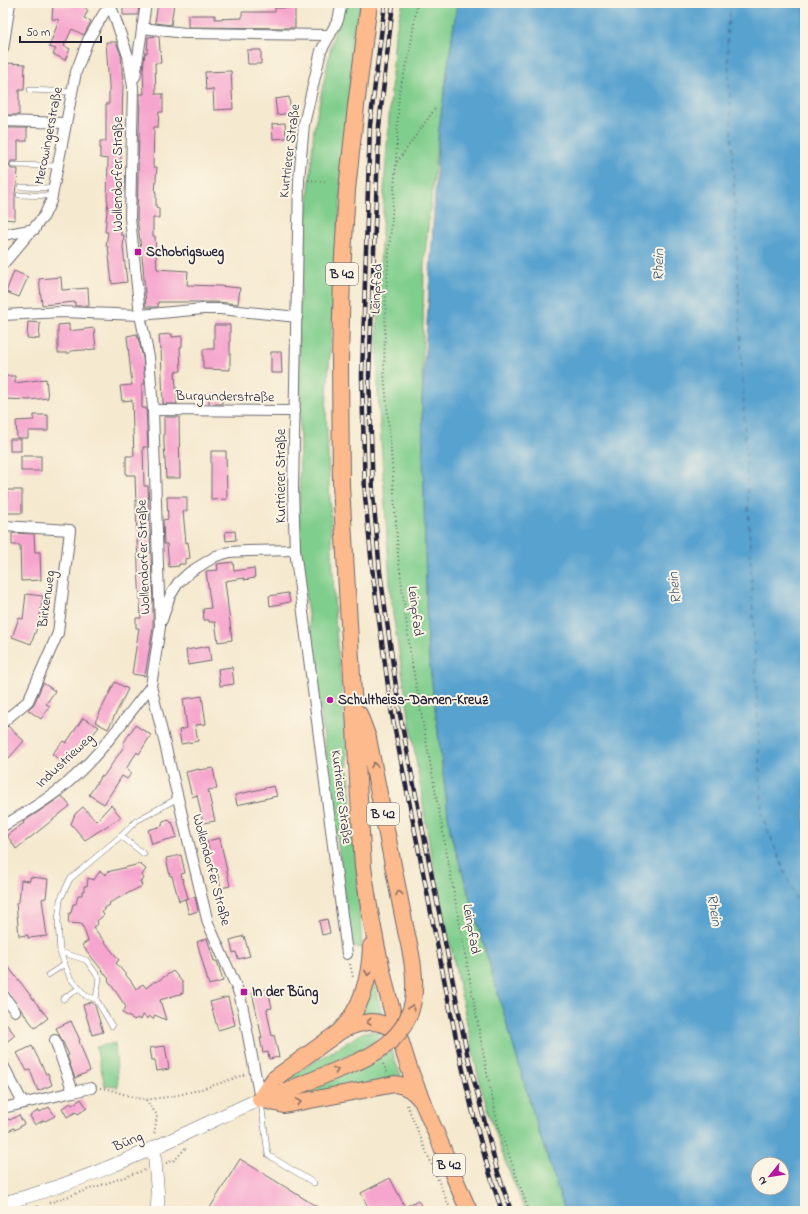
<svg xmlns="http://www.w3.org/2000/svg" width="808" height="1214" viewBox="0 0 808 1214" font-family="'Indie Flower',sans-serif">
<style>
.green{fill:#80ce8d;stroke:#517864}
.water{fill:#58a2cf;stroke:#3d6285;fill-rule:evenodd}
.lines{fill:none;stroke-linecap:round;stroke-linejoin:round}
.ferry{stroke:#385576;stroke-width:1;stroke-dasharray:5 4;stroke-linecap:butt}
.building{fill:#f6a6ce}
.service-casing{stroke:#6c686f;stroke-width:6}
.minor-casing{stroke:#6c686f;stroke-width:12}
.tertiary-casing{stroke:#6c686f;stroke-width:14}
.primary-casing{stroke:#6c686f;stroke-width:18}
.path{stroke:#6c686f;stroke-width:2;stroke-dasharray:1 3;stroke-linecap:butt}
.service{stroke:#fff;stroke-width:5}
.minor{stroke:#fff;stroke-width:10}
.tertiary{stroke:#fff;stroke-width:13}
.primary{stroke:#fcba8d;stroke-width:16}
.rail-casing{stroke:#22223b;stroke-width:4.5}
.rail{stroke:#fcf5e5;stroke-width:3;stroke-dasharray:9;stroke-linecap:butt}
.primary-bridge-casing{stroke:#6c686f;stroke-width:18;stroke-linecap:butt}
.primary-bridge{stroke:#fcba8d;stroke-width:16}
.oneway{stroke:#8f6e64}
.poi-dot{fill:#b5179e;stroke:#fcf5e5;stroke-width:1.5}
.labels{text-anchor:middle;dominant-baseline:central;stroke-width:4;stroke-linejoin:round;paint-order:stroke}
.shield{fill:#fcf5e5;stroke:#63616e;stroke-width:1}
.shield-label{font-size:13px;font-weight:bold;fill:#22223b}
.street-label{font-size:14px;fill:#22223b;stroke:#fcf5e5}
.poi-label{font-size:14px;font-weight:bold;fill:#22223b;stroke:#fcf5e5;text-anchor:start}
.water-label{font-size:15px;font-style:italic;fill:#385576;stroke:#fcf5e5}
</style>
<rect width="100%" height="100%" fill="#fcf5e5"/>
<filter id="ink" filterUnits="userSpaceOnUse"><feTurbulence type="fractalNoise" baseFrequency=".025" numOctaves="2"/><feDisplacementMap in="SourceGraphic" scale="8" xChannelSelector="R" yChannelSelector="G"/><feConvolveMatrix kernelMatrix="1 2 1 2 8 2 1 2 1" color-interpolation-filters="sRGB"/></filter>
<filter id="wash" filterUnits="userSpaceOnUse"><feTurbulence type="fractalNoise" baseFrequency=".012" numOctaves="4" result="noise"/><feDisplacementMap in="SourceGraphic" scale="16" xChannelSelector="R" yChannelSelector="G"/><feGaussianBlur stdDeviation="0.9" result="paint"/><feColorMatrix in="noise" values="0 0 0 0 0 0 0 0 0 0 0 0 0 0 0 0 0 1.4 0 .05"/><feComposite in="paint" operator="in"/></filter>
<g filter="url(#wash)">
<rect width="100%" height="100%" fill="#f5e9cf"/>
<g class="green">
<polygon points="341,3 361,3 346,126 326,409 335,618 356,855 362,948 351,946 299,545 300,402 298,324 314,129 334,33"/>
<polygon points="403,3 457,3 439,129 424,264 422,402 427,642 450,831 539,1133 565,1211 525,1211 505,1161 480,1085 468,1028 430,849 391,602 378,393 377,321 385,174 395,34"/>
<polygon points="373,980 384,1021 357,1020"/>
<polygon points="364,1032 383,1032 374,1042 345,1057 278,1088 276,1085"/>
<polygon points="115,1043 118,1087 105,1086 96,1047"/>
<polygon points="392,1051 402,1080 285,1100"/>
</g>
<path class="water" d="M457,3H805V1211H565L539,1133L450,831L427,642L422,402L439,129ZM758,1164H782V1188H758Z"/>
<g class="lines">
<polyline class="ferry" points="731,3 727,31 762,816 805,921"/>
</g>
<g id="blocks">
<g class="building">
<polygon points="75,3 82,3 88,11 84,18 91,21 84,35 72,29 64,46 70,49 65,60 53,54 56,49 49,47 59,20 52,19 53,4 72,7"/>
<polygon points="123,3 139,3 138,15 123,15"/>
<polygon points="158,3 174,3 171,25 155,23"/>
<polygon points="275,8 295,8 295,28 188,27 188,15 215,15 215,19 242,18 242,12 275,12"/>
<polygon points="158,36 159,37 161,63 155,63 156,94 163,94 163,112 159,112 158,127 154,127 153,167 157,167 155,192 156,192 156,207 159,208 159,218 153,218 153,236 155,236 157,269 188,271 187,285 219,286 240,288 238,304 216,302 158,302 158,307 146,307 143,265 137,217 140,94 144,94 143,69 145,53 147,53 148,37"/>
<polygon points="106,42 116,42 121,55 123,85 119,227 121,227 121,235 124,235 123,247 127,282 112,284 108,247 106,246 108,232 105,232 108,200 107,200 108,159 100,158 100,141 106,141 106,104 109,104 109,86"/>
<polygon points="247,50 261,50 261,64 248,64"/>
<polygon points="6,63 25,64 24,90 19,90 19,115 5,115 5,89 3,89 3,80 5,80"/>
<polygon points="231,71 233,109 214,110 213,89 206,90 205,72"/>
<polygon points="289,97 291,113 277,115 275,99"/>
<polygon points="285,123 286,138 273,139 272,124"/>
<polygon points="4,128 27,128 27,141 18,141 18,161 11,161 9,165 11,169 18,169 17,186 16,186 15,194 15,220 3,219 3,192 5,192 7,163 5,163"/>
<polygon points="14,271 28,277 19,297 6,292"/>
<polygon points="61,277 62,290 88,288 89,306 75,306 75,302 42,305 39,279"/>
<polygon points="28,322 40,323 39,339 27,338"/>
<polygon points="69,324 69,331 94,328 96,349 70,351 70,353 58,353 58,325"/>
<polygon points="214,325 230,325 230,370 203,369 203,349 214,349"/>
<polygon points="137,334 143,358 145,384 142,384 142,408 146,408 148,447 143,447 144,486 148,486 153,603 153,628 145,676 132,674 139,628 136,628 136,618 141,618 138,567 135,475 126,475 126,456 134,456 132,400 122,401 120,386 132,385 127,336"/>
<polygon points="172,334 172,337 182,336 182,347 180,347 181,371 175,372 177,404 163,404 161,348 160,348 159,335"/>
<polygon points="271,352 281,352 282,373 271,373"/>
<polygon points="3,376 15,376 15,383 46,379 48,398 29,400 3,399"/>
<rect x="209" y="393" width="13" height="11"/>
<polygon points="34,415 48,415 48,431 28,431 28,438 17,438 16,421 34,420"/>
<polygon points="164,417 179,417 180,478 166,478 164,444"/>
<rect x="10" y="439" width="11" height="12"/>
<polygon points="211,451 226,451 227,499 211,500"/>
<rect x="21" y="456" width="20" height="15"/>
<rect x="7" y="490" width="15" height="23"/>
<polygon points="167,497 187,497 187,511 183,511 186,543 188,542 190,558 185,559 185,564 179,564 179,566 169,567 167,544 164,544 163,520 168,519"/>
<polygon points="235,531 236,540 226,541 225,532"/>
<polygon points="12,533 34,534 35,552 40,552 41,580 21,581 20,545 12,545"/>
<polygon points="233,562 234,571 254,568 255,578 244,580 244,578 225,581 232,640 218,642 215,622 209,622 209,620 204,620 203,609 211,608 206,571 218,570 217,564"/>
<polygon points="288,593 290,602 270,606 269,596"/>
<polygon points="26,594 43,596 39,622 31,644 12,637 19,618 23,619"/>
<polygon points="209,646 211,661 188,665 186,650"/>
<polygon points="232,667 234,684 220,686 218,669"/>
<polygon points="115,682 128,689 108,729 95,722"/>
<polygon points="43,683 55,691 46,704 50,706 41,719 28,710 34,704"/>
<polygon points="202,696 206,724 195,725 198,741 181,744 179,730 187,728 183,699"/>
<polygon points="83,718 99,727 67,766 52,754 63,741 66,743"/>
<polygon points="135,725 151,735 139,754 137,752 126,769 132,773 127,779 122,776 104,804 89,795 101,776 103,777 125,745 123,744"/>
<polygon points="8,726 24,741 9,758 3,753 3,731"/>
<polygon points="213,768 217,789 208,790 215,821 203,823 197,795 192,797 186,772 199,769 199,770"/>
<polygon points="274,786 277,796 237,805 235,795"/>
<polygon points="62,796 70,806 16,849 7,835 24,823 23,822"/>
<polygon points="111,805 121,817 85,840 71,824 75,814 83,807 96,821"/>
<polygon points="169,819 171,823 172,822 177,837 152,844 148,830 162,826 163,821"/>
<polygon points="220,838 230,886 221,888 216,867 213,867 207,841"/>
<polygon points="181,855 185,873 181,874 188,898 179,901 172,876 170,876 166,858"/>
<polygon points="140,864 146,869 142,875 144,879 140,881 142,886 109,903 110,905 104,908 105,910 102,912 104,915 97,921 98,924 93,927 119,960 116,963 131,981 136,989 143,984 146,988 155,981 156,982 173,971 183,983 183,993 160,1000 166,1020 155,1015 153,1019 149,1016 148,1019 143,1015 141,1020 137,1018 135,1020 122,1013 126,1007 108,980 109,979 82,945 88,941 82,924 68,923 69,913 71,913 73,904 76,904 78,895 82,895 82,891 84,891 84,886 87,886 88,878 94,880 100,871 106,875 107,872"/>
<polygon points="30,877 48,879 46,898 42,899 47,936 28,938 28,935 19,936 16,903 19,902 21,880 30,881"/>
<polygon points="195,897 198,911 189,914 185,899"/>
<polygon points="327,919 330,933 322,935 319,921"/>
<polygon points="244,936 250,956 238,959 236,952 233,953 230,940"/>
<polygon points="207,938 214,961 217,961 223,981 209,985 197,942"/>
<polygon points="3,960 48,1018 35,1028 3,986"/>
<polygon points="268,989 272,1008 267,1009 267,1011 272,1036 274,1035 279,1057 269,1059 268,1052 263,1053 260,1038 262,1038 252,992"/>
<polygon points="228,997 235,1025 218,1030 210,1002"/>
<polygon points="92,1002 95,1006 103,1032 92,1035 83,1005"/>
<polygon points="3,1020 15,1035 3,1045"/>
<polygon points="71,1021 80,1040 79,1041 90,1071 75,1078 67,1056 69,1055 56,1028"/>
<polygon points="32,1046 46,1074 48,1073 52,1085 38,1091 30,1070 27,1071 17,1053"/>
<polygon points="165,1046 169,1069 157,1071 155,1060 152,1060 150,1048"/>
<polygon points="81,1099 87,1108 78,1114 76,1112 67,1117 62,1108 71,1103 72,1105"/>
<polygon points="49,1107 55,1116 45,1121 44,1120 35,1125 30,1116 39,1110 40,1112"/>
<polygon points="19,1115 24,1124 15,1130 14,1128 3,1134 3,1122 9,1119 10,1120"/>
<polygon points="240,1159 324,1211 208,1211"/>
<polygon points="390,1178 405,1207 418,1200 424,1211 370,1211 361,1193"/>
</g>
</g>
</g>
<g filter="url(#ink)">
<use href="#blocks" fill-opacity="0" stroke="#6c686f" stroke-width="1"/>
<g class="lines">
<g class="service-casing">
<g id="service">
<polyline points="30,90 72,92"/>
<polyline points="13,165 58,166"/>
<polyline points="21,187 53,188"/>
<polyline points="19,195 52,196"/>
<polyline points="121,836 144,854"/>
<polyline points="60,952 86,960 99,978 96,999"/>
<polyline points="48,975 65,964"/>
<polyline points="63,999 79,988"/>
<polyline points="112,1026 96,999 86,996 70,978 60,952 58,922 60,900 70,879 121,836 136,821 178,798"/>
<polyline points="261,1102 268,1155 314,1183"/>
</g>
</g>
<g class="minor-casing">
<g id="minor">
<polyline points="110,3 128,56 133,87 130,218 140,315 149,357 153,410 160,627 151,686 208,923 239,993 243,1009 260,1099"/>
<polyline points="342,3 338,20 321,51 304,124 299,180 293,489 295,550 347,954"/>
<polyline points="142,28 185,33 330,35"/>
<polyline points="3,49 10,3"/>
<polyline points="135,77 146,3"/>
<polyline points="3,121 66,123"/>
<polyline points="3,235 35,229"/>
<polyline points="3,264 44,216 51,201 76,72 88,40 104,13 111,7"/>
<polyline points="3,315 62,312 140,315 203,309 220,309 297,317"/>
<polyline points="153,410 295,411"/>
<polyline points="3,526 70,530 58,633 28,701 3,722"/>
<polyline points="162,620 170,596 178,583 190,572 216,556 230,552 247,551 295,550"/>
<path d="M3,826C22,815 42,803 60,789C96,761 123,721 151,686"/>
<polyline points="3,995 15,1011"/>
<polyline points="3,1065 23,1103"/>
<polyline points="73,1092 91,1088"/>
<polyline points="3,1108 73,1092 55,1040"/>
</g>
</g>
<g class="tertiary-casing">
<g id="tertiary">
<polyline points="154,1148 158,1198 157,1211"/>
<path d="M3,1203C93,1180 176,1137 260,1099"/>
</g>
</g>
<g class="primary-casing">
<g id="primary">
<path d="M369,3L356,106L347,190L342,273L340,360L341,485L363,867C372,934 387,1000 408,1065C416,1088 426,1110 436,1133C447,1159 457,1185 469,1211"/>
<polyline points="359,714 368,738 406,931"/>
<path d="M340,1031C362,1021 377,1017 398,1032"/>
<path d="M260,1099L274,1079L339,1032C362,1009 370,978 371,946"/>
<path d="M260,1099L284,1105L395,1084C406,1085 414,1091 421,1100"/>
<polyline points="260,1099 281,1093 357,1062"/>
</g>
</g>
<g class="path">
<polyline points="417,3 409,57 399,91 396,163 386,292 384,372 392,463 398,555 411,658 486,1068 498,1125 529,1211"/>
<polyline points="397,162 435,109"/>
<polyline points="308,180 327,182"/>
<polyline points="350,964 353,977"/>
<polyline points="383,1064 387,1072"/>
<path d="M100,1088C115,1089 128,1098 145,1099C150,1100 155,1098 160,1098C190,1094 218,1084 246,1074"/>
<polyline points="146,1100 157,1115 154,1135"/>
<polyline points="407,1105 451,1211"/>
<polyline points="166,1163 175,1160 187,1146"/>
<polyline points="49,1203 145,1170"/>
<polyline points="30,1209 39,1206"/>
</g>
<use href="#service" class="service"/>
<use href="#minor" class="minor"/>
<use href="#tertiary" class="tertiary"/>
<use href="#primary" class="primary"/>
<g class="rail-casing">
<g id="rail">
<path d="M385,3L370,125L362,376L365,496L373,576L392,715L450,1009C464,1077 479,1146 502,1211"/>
<polyline points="393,3 379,126 369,375 373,495 380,572 400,715 467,1053 497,1170 511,1211"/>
</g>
</g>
<use href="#rail" class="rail"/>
<g class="primary-bridge-casing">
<path id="primary-bridge" d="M357,1062C421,1034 421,992 406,931"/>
</g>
<use href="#primary-bridge" class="primary-bridge"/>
</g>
<defs><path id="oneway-chevron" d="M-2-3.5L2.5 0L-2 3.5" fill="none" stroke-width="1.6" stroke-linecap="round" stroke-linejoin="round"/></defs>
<g class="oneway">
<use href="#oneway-chevron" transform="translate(374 765) rotate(-101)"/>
<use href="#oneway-chevron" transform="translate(399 893) rotate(-101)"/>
<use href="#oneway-chevron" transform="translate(368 973) rotate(101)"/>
<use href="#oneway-chevron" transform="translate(412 1007) rotate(-74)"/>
<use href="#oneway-chevron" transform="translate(369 1022) rotate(175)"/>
<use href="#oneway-chevron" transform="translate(336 1070) rotate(-22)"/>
<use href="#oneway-chevron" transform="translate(299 1102) rotate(-10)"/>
</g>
</g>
<g class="poi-dot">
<rect x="134" y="248" width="8" height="8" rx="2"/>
<circle cx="330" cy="700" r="4"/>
<rect x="240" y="988" width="8" height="8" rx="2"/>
</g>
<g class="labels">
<g class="shield">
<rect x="326" y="263" width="32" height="22" rx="3"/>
<rect x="367" y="803" width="32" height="22" rx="3"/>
<rect x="433" y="1154" width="32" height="22" rx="3"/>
</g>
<g class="shield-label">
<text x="342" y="274">B 42</text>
<text x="383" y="814">B 42</text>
<text x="449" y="1165">B 42</text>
</g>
<g class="street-label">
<text transform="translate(49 136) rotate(-79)">Merowingerstraße</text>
<text transform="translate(290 151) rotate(-83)">Kurtrierer Straße</text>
<text transform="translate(118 174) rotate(-90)">Wollendorfer Straße</text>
<text transform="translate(377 289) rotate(-87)">Leinpfad</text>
<text transform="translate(225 397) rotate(1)">Burgunderstraße</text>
<text transform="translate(281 476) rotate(-90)">Kurtrierer Straße</text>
<text transform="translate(144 557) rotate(-92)">Wollendorfer Straße</text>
<text transform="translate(47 599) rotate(-82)">Birkenweg</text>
<text transform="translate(415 611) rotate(83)">Leinpfad</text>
<text transform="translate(65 761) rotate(-43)">Industrieweg</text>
<text transform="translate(341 797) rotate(83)">Kurtrierer Straße</text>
<text transform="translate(211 870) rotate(75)">Wollendorfer Straße</text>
<text transform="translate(471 929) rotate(80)">Leinpfad</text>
<text transform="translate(128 1142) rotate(-23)">Büng</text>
</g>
<g class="poi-label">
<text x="146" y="252">Schobrigsweg</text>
<text x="338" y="700">Schultheiss-Damen-Kreuz</text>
<text x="252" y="992">In der Büng</text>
</g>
<g class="water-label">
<text transform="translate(659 265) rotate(-89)">Rhein</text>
<text transform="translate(675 588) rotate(-96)">Rhein</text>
<text transform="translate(714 910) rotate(81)">Rhein</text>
</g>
</g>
<rect width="808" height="1214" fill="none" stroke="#fcf5e5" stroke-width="16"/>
<g transform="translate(770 1176) rotate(240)"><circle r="19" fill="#fcf5e5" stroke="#a5a1a1"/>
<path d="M0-3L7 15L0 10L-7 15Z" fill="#b5179e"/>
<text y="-6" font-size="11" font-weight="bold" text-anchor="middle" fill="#22223b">N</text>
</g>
<path d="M20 36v6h81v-6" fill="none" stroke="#22223b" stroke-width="2"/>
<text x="26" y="36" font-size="12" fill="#22223b" stroke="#fcf5e5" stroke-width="3" paint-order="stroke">50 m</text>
</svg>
